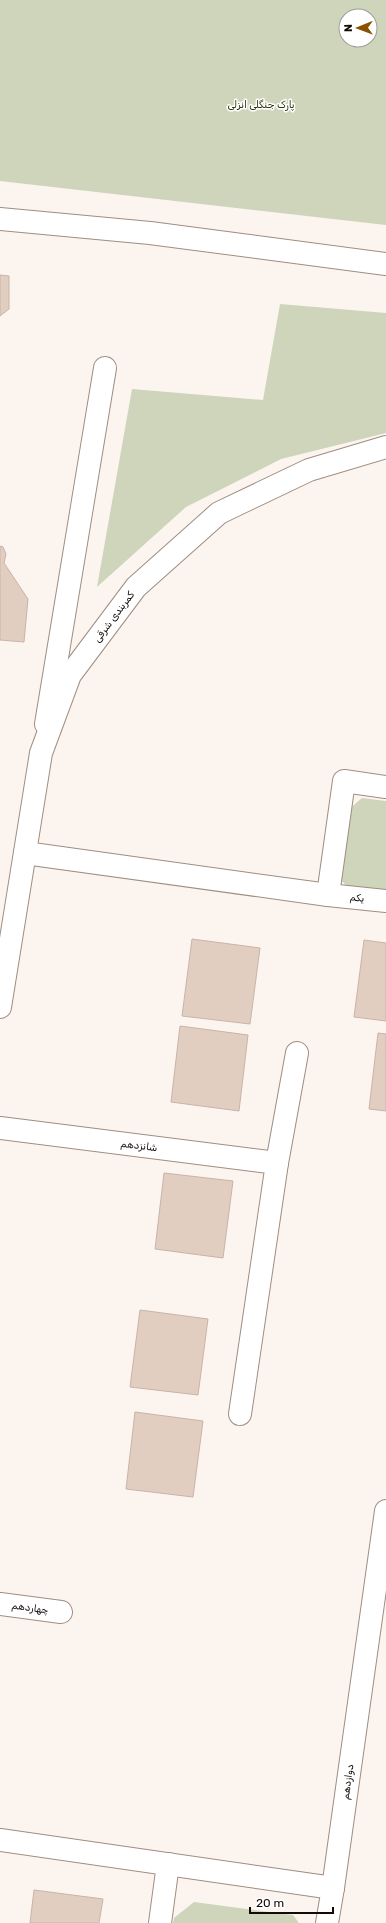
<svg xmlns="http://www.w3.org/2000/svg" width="386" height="1923" viewBox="0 0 386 1923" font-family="Rubik,Cairo,sans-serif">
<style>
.green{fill:#ced5ba;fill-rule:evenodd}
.building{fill:#e2cec1;stroke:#c8b4a8}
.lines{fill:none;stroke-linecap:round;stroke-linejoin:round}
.street-casing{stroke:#9f8d81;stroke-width:24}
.secondary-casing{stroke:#9f8d81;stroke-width:24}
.street{stroke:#fff;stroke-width:22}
.secondary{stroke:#fff;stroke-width:22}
.labels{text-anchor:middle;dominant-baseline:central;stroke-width:3;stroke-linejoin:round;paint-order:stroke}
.park-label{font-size:10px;fill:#2d340a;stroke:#fff}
.street-label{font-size:10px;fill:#110a07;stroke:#fff}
</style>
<rect width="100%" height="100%" fill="#fcf4ef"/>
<g class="green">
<path d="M0,0H386V225L0,181ZM346,16H370V40H346Z"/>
<polygon points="280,304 386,313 386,433 281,459 186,507 97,587 132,389 263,400"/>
<polygon points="362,798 386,801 386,899 353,893 339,878 347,811"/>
<polygon points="194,1902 293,1915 299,1923 173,1923 174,1918"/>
</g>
<g class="building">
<polygon points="0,275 9,276 9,309 0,316"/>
<polygon points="0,546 3,547 6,554 4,563 28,599 24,642 0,640"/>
<polygon points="192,939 260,948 250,1024 182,1016"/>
<polygon points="364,940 386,943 386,1021 354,1017"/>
<polygon points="180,1026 248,1035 239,1111 171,1102"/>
<polygon points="378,1033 386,1034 386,1111 369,1109"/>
<polygon points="164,1173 233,1181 223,1258 155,1249"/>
<polygon points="140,1310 208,1319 198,1395 130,1387"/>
<polygon points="135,1412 203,1421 193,1497 126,1489"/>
<polygon points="34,1890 103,1899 99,1923 30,1923"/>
</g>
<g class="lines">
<g class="street-casing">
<g id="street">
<polyline points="46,724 105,368"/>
<polyline points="25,853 328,895 386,901"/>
<polyline points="328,895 344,781 386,787"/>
<polyline points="0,1128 277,1163 240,1414"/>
<polyline points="277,1163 297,1053"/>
<polyline points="0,1604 61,1612"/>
<polyline points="0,1840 333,1888 386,1511"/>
<polyline points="160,1923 168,1864"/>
<polyline points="327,1923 333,1888"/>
</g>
</g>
<g class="secondary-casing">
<g id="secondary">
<polyline points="0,219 150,233 386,264"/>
<polyline points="0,1007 41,753 70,675 136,587 219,513 309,470 386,447"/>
</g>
</g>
<use href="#street" class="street"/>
<use href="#secondary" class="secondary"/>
</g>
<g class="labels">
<g class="park-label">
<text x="261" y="105">پارک جنگلی انزلی</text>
</g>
<g class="street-label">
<text transform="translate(114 617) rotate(-53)">کمربندی شرقی</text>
<text transform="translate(357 898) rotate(6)">یکم</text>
<text transform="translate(139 1146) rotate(7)">شانزدهم</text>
<text transform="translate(30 1608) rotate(8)">چهاردهم</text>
<text transform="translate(348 1782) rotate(-82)">دوازدهم</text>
</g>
</g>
<g transform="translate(358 28) rotate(269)"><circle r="19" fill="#ffffff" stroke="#a09d9c"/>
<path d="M0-3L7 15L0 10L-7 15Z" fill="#885200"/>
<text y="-6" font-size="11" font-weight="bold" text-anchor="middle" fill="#110a07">N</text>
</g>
<path d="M250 1907v6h83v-6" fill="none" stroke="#110a07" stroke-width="2"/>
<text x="256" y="1907" font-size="12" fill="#110a07" stroke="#ffffff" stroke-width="3" paint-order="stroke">20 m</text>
</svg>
